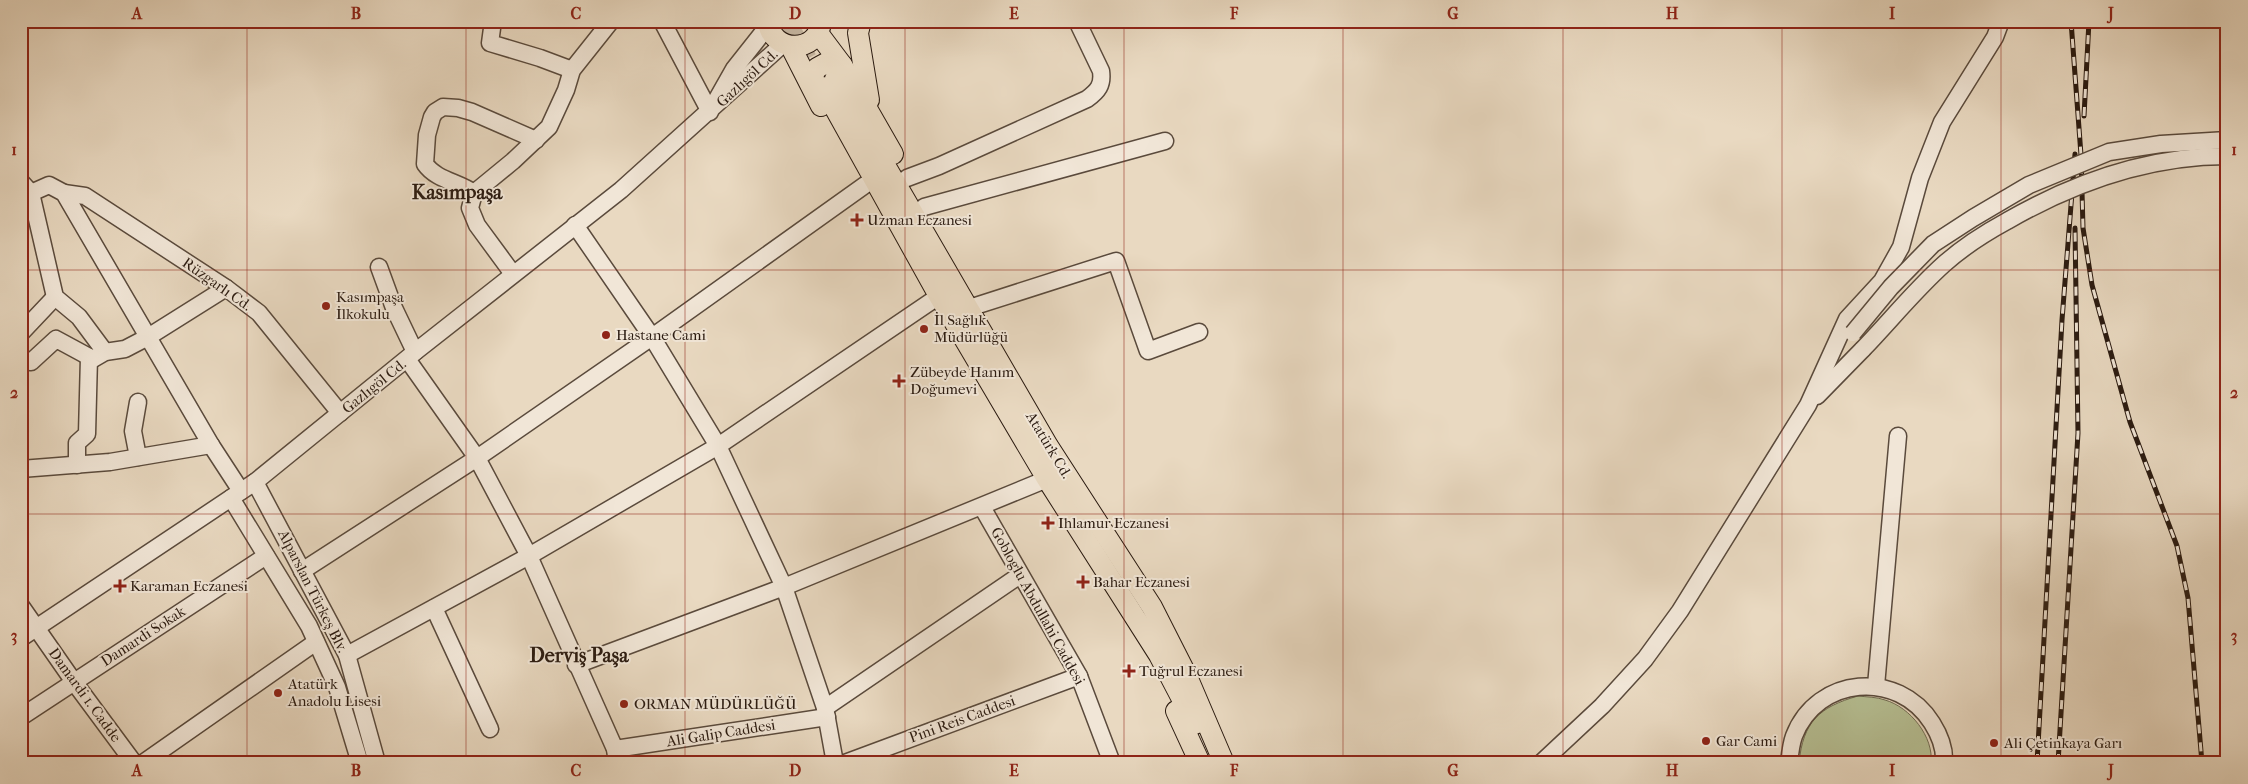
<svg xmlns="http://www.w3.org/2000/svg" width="2248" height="784" viewBox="0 0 2248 784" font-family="'IM FELL French Canon',serif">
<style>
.green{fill:#b6bf93;stroke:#706c52}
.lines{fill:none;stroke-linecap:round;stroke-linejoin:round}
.major-tunnel{stroke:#c3b39e;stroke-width:20;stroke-dasharray:20 10;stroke-linecap:butt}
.minor-casing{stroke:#5a4a3c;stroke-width:19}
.major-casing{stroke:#2a1a10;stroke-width:22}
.minor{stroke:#f1e6d7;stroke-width:16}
.major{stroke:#e9d9c1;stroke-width:20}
.rail-casing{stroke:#2a1a10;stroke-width:5}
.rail{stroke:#f1e6d7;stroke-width:3;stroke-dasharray:9;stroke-linecap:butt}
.minor-bridge-casing{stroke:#5a4a3c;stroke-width:19;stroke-linecap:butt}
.minor-bridge{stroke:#f1e6d7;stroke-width:16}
.grid{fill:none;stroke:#8f2418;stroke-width:1;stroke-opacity:0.55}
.poi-dot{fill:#8f2418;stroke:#f1e6d7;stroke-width:2}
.labels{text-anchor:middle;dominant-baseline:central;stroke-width:4;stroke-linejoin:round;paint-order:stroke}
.street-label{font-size:15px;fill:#2a1a10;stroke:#f1e6d7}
.poi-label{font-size:15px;fill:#2a1a10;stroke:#f1e6d7;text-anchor:start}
.district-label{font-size:20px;font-weight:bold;fill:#2a1a10;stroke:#f1e6d7}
.neatline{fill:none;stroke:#8f2418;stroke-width:2}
.grid-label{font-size:16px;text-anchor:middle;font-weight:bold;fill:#8f2418}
</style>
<rect width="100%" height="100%" fill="#e9d9c1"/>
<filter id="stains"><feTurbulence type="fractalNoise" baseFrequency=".004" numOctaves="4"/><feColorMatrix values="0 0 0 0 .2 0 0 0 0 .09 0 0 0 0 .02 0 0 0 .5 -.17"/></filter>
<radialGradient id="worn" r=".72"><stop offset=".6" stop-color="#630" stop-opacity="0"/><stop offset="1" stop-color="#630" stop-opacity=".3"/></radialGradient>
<path class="green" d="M1858,696C1867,697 1877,697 1885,700C1910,707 1934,737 1931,763H1799C1803,722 1819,707 1858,696Z"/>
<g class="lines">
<polyline class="major-tunnel" points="786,21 807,59"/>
<g class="minor-casing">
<g id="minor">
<polyline points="493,21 490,43 540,58 572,70"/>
<polyline points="662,21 710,112"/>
<polyline points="717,99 734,69 768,26"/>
<path d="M907,178L939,166L1087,99C1098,91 1103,85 1101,71L1077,21"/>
<polyline points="21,182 31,193 55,297 79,317 105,352"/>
<polyline points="64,193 85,196 226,288 259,313 340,413"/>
<polyline points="474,193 513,161 549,127 566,90 572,70 611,21"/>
<path d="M474,193C459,182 436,180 425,164L427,135L432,117L435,112L443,107L458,108L472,112L536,140"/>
<polyline points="474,193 470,208 477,225 513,274"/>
<polyline points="21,203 31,193 49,185 64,193 211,445 241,491"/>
<polyline points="924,207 1165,141"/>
<polyline points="575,225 652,337 718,446 784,587 825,708 835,763"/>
<polyline points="379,267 394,308 415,352"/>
<polyline points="969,308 1116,261 1148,351 1199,332"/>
<polyline points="21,333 55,297"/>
<polyline points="407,359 477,458 529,556 615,749 617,763"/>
<polyline points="21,361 31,362 56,339 93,359 105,352 125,349 148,337 226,288"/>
<polyline points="1817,396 1863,349"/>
<polyline points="138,457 133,431 138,402"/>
<polyline points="77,465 77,443 87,434 89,357"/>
<polyline points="21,469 110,462 211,445"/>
<polyline points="255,482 347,655 377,763"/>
<polyline points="231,498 309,626 337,687 360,763"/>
<polyline points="982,507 1079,676 1112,763"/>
<polyline points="302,571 477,458 652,337 865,185"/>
<polyline points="21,606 74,682 134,763"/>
<polyline points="434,608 490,729"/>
<polyline points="21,638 255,482 415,352 621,190 783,44"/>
<polyline points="347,655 529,556 718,446 939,296"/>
<polyline points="576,665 784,587 1047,479"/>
<polyline points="1876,686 1898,436"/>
<polyline points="825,708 1020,575"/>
<polyline points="21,717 266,556"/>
<polyline points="615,749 827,717"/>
<polyline points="143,763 316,642"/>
<polyline points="845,763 1079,676"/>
<polyline points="1541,763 1602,706 1645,659 1680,611 1808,405 1847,319 1882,281 1901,247 1920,178 1942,122 1995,37 2001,21"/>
<path d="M1789,763C1790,754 1791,744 1794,736C1817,676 1898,669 1932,723C1939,734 1945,749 1944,763"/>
</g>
</g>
<g class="major-casing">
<g id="major">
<path d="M768,21C771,54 819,54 821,21"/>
<polyline points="861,21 858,33 869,100"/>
<polyline points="818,33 842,65 893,154"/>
<polyline points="791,47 821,106"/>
<polyline points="835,79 1048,446 1152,607 1186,674 1224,763"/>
<polyline points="810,81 817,68 828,62 842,65"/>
<polyline points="823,87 939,296 1047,479 1159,655 1195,724"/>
<polyline points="1176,711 1200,763"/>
</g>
</g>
<use href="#minor" class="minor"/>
<use href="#major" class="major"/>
<g class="rail-casing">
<g id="rail">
<polyline points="2071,21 2081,155 2083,228 2092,285 2130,422 2177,546 2188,598 2202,763"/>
<polyline points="2084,116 2089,21"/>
<polyline points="2037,763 2062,320 2075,154"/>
<polyline points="2058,763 2078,433 2075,228"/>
</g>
</g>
<use href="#rail" class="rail"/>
<g class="minor-bridge-casing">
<g id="minor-bridge">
<polyline points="1853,333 1891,287 1933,244 1973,218 2029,185 2109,152 2161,144 2227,140"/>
<path d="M1863,349C1890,321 1915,290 1944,264C1963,247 1985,233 2007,221C2073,183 2149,156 2227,156"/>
</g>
</g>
<use href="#minor-bridge" class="minor-bridge"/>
</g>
<path class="grid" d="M247,21V763M466,21V763M685,21V763M905,21V763M1124,21V763M1343,21V763M1563,21V763M1782,21V763M2001,21V763M21,270H2227M21,514H2227"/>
<g class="poi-dot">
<path d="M854.5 212.5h5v5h5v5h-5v5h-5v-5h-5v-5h5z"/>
<circle cx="326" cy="306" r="5"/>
<circle cx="924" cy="329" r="5"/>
<circle cx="606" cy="335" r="5"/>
<path d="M896.5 373.5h5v5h5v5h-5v5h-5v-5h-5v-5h5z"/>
<path d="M1045.5 515.5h5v5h5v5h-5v5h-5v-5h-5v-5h5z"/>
<path d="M1080.5 574.5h5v5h5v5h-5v5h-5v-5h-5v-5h5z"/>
<path d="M117.5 578.5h5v5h5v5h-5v5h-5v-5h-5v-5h5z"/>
<path d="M1126.5 663.5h5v5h5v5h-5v5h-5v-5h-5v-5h5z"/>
<circle cx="278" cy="693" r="5"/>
<circle cx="624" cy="704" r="5"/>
<circle cx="1706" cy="741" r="5"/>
<circle cx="1994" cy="743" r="5"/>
</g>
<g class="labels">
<g class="street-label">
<text transform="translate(747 78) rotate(-43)">Gazlıgöl Cd.</text>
<text transform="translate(217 284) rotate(35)">Rüzgarlı Cd.</text>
<text transform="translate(374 386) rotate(-39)">Gazlıgöl Cd.</text>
<text transform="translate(1049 445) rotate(59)">Atatürk Cd.</text>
<text transform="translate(313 591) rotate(63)">Alparslan Türkeş Blv.</text>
<text transform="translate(1038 606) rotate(61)">Gobloglu Abdullahi Caddesi</text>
<text transform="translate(143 636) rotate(-33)">Damardi Sokak</text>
<text transform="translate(85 695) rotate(54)">Damardi 1. Cadde</text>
<text transform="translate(962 719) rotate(-20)">Pini Reis Caddesi</text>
<text transform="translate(721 733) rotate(-9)">Ali Galip Caddesi</text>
</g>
<g class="poi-label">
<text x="867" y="220">Uzman Eczanesi</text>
<text x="336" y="297">Kasımpaşa<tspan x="336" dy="17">İlkokulu</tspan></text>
<text x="934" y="320">İl Sağlık<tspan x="934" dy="17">Müdürlüğü</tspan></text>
<text x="616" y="335">Hastane Cami</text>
<text x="910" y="372">Zübeyde Hanım<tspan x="910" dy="17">Doğumevi</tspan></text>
<text x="1058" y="523">Ihlamur Eczanesi</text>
<text x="1093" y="582">Bahar Eczanesi</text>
<text x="130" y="586">Karaman Eczanesi</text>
<text x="1139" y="671">Tuğrul Eczanesi</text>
<text x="288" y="684">Atatürk<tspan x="288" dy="17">Anadolu Lisesi</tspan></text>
<text x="634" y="704">ORMAN MÜDÜRLÜĞÜ</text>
<text x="1716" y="741">Gar Cami</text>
<text x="2004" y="743">Ali Çetinkaya Garı</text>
</g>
<g class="district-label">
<text x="457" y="192">Kasımpaşa</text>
<text x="579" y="655">Derviş Paşa</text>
</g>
</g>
<rect width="2248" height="784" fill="none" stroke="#e9d9c1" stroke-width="55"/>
<rect x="28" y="28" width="2192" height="728" class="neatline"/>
<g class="grid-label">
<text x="137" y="19">A</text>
<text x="356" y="19">B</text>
<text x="576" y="19">C</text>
<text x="795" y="19">D</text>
<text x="1014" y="19">E</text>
<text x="1234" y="19">F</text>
<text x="1453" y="19">G</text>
<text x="1672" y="19">H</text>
<text x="1892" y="19">I</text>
<text x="2111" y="19">J</text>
<text x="14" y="155">1</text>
<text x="2234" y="155">1</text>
<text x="14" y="398">2</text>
<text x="2234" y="398">2</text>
<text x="14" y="641">3</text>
<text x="2234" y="641">3</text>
<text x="137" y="776">A</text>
<text x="356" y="776">B</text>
<text x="576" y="776">C</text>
<text x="795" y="776">D</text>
<text x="1014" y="776">E</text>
<text x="1234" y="776">F</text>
<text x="1453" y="776">G</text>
<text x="1672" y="776">H</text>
<text x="1892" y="776">I</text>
<text x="2111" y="776">J</text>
</g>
<rect width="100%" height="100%" filter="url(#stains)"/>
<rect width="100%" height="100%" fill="url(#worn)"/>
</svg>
